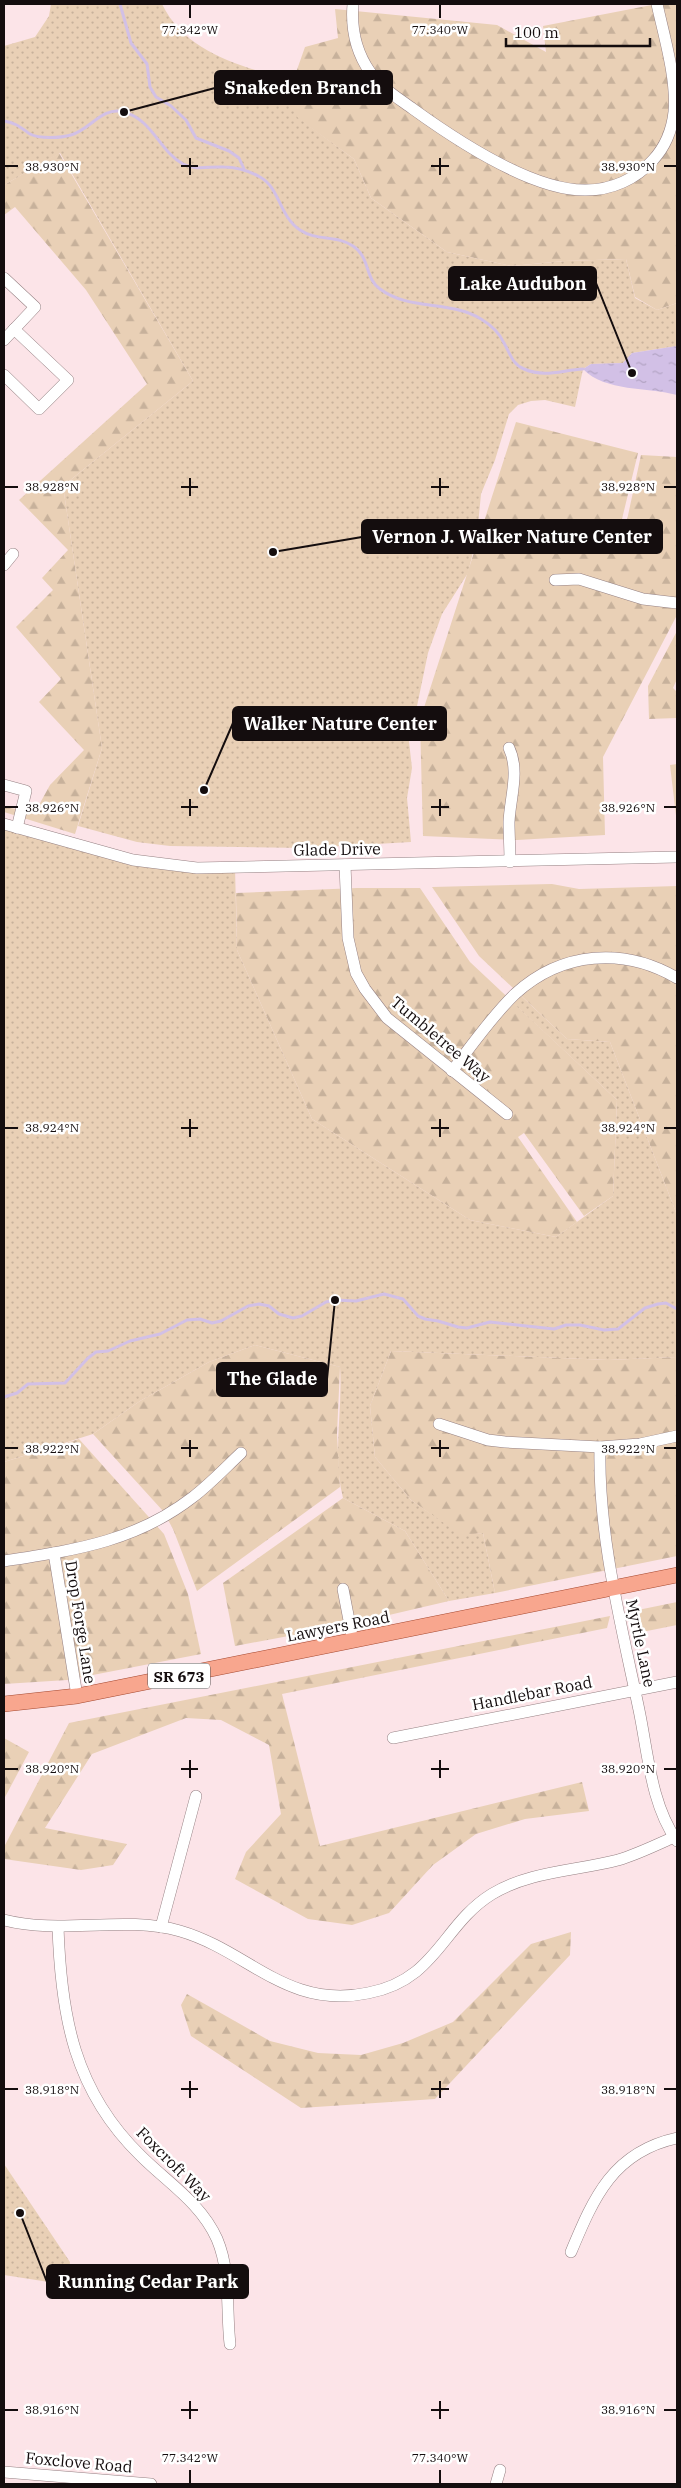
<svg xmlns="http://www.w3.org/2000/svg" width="681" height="2488" viewBox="0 0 681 2488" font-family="'IBM Plex Serif',serif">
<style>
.grass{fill:#e9d0b6}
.forest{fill:url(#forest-firs)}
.park{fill:url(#park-dots)}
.water{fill:url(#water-ripples)}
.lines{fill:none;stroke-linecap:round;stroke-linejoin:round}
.stream{stroke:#d2c0e6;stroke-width:3}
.minor-casing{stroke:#958083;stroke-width:12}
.major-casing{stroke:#a54930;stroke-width:16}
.minor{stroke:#fff;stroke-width:11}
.major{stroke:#f8a68e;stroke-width:15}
.ticks{fill:none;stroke:#140d0e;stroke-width:2}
.labels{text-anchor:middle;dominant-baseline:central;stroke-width:5;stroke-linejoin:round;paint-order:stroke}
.shield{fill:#fff;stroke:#5a5656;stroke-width:1}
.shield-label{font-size:15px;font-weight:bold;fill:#140d0e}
.street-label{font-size:16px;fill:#140d0e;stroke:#fff}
.ticks-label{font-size:12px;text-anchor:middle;fill:#140d0e;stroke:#fff;stroke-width:5;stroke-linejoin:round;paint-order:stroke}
.leader{fill:none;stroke:#140d0e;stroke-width:2}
.callout-dot{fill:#140d0e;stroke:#fff;stroke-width:2}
.callout{fill:#140d0e;stroke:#140d0e;stroke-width:2}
.callout-label{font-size:18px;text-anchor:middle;font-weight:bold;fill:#fff}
</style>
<defs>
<pattern id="forest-firs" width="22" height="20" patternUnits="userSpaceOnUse" patternTransform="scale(1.25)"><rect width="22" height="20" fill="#e9d0b6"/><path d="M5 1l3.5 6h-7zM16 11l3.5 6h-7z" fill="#c7b19b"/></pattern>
<pattern id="park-dots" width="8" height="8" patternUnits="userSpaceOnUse" patternTransform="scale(1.25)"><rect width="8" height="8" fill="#e9d0b6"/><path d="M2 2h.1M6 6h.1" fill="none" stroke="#c7b19b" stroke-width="1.8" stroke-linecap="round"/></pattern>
<pattern id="water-ripples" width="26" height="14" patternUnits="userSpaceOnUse" patternTransform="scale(1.25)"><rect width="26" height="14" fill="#d2c0e6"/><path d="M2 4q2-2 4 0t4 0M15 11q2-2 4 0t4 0" fill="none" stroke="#b3a4c4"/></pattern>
</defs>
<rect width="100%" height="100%" fill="#fce4e8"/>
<polygon class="grass" points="677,764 677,824 670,765"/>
<g class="forest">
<polygon points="657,4 677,4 677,303 657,310 635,297 626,259 565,261 511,266 447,252 371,198 354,159 296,117 293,81 305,47 338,38 335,9 497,25 546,52 543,26"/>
<polygon points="59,153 193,381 63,486 102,748 75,834 4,812 4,806 34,814 50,785 84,750 39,702 61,679 16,627 53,590 42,578 68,550 19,500 147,384 86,290 15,207 4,215 4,185"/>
<polygon points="516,422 638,453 622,519 627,520 641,455 677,457 677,615 603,757 605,835 517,840 423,836 420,720"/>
<polygon points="677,631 677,679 673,688 677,692 677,718 649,719 648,686"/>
<polygon points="552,884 579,889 677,886 677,1215 610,1042 567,1039 479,956 432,887"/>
<polygon points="357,888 420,888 470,962 617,1100 613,1196 584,1216 524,1133 518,1137 577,1222 556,1237 470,1220 312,1119 237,950 236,893"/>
<polygon points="255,1345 340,1367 337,1434 340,1487 197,1591 173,1529 163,1511 93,1434 140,1401 209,1362"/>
<polygon points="391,1351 608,1360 677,1357 677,1556 495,1593 483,1533 461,1536 411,1500 375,1457 370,1406"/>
<polygon points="79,1439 164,1534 188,1594 201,1654 67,1680 4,1684 4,1462"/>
<polygon points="343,1498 405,1531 449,1601 342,1626 235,1646 223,1583"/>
<polygon points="677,1602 677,1625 637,1633 633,1611"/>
<polygon points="610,1616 607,1628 282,1694 320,1846 582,1782 589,1811 525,1819 476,1834 433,1865 389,1913 352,1925 308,1919 235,1879 246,1852 281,1814 269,1745 221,1720 186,1718 92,1754 45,1828 127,1844 113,1865 81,1870 4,1859 4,1847 69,1723"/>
<polygon points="4,1738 29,1752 4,1799"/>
<polygon points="571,1932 570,1955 435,2099 301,2108 191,2036 181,2005 187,1994 270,2041 318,2053 361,2055 403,2043 453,2022 531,1944"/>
</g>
<g class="park">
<path d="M51,4H162C186,54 244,67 293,81L297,117L354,159L371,198L447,252L511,266L565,261L626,259L635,298L657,310L677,303V346L632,353L623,363L591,364L583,369L575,407L545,400L531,401L518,405L509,414L495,460L481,494L477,536L468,573L442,614L428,653L416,711L408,733L412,768L407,798L411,842L306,848L170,846L137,842L78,826L102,748L63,486L193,381L60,153L4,185V46L35,37L49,16Z"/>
<path d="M4,824L109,855L235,867L237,950L312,1119L470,1220L556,1237L613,1196L617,1100L510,1000L517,992L567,1039L610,1042L677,1215V1357L608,1360L391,1351L370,1406L375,1457L411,1500L461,1535L483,1533L495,1593L449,1601L405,1531L343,1498C332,1455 343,1410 340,1367L255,1345L209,1362L140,1401L93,1434L4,1462Z"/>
<polygon points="4,2164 70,2262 68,2285 4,2275"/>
</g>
<path class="water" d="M677,346V395C648,387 605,392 583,369L591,364L623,363L632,353Z"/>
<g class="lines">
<g class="stream">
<polyline points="120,4 131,43 147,64 150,87 156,97 171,106 186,120 196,138 229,151 239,158 244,169"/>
<path d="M4,121C16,123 20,127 30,134C39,139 61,138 71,135C90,130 102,106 124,112C153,120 159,151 183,164C197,171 209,166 224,167C236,167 249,171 260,177C280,188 279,216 300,230C316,241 337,235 353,246C370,257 365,279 380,289C409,311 451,300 481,319C491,325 499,332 504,343C510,353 512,364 524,369C545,378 562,370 583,369"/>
<polyline points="4,1397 17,1393 28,1384 65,1383 88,1358 96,1352 108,1351 130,1341 160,1334 187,1320 200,1319 212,1323 221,1321 248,1306 259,1304 269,1306 279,1314 293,1318 302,1316 326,1302 335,1300 356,1301 384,1294 403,1299 418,1316 425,1319 438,1321 458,1327 467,1328 490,1322 554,1329 566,1325 580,1325 604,1330 618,1329 645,1308 658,1304 666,1303 677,1309"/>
</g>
<g class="minor-casing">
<g id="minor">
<path d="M353,4C351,28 356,52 370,72C381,88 398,98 413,109C456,140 532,191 586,190C612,190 636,179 653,160C665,147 672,130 674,112C677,79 664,36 657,4"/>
<polyline points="4,278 35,307 4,340"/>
<polyline points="4,375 39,409 68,380 14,329"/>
<polyline points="4,565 13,554"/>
<polyline points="555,580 579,579 643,599 677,603"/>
<path d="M509,748C520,771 510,798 509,822C509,835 510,848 510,862"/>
<polyline points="4,785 26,791 17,828"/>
<polyline points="4,824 133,860 197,868 677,857"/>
<polyline points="345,865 348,938 356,973 365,989 387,1018 507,1114"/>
<path d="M452,1071C472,1045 492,1016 515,994C562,951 624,947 677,978"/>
<polyline points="439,1424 488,1440 505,1442 600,1447 640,1444 677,1436"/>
<path d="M600,1447C598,1536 621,1623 639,1710C648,1753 651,1805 677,1841"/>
<polyline points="54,1553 77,1696"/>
<path d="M4,1561C74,1550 135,1542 193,1497C210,1484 225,1468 241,1453"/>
<polyline points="343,1589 353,1641"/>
<polyline points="393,1738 677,1682"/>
<path d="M4,1920C62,1935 122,1915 180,1931C249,1951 287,2010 368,1993C437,1980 442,1925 492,1894C530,1871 576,1871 618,1860C638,1854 656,1845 674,1837"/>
<path d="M58,1927C61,2016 74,2091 141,2156C168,2183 201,2203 217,2239C231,2272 226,2309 230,2344"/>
<polyline points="161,1927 196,1796"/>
<path d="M571,2252C594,2197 613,2152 677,2138"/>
<polyline points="4,2472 151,2484"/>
<polyline points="496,2484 500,2470"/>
</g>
</g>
<g class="major-casing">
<polyline id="major" points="4,1704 77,1696 677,1575"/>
</g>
<use href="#minor" class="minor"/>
<use href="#major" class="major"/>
</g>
<path class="ticks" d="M190,5V18M440,5V18M190,158V175M440,158V175M5,166H18M181,166H198M431,166H449M664,166H676M190,478V496M440,478V496M5,487H18M181,487H198M431,487H449M664,487H676M190,799V816M440,799V816M5,807H18M181,807H198M431,807H449M664,807H676M190,1119V1137M440,1119V1137M5,1128H18M181,1128H198M431,1128H449M664,1128H676M190,1440V1457M440,1440V1457M5,1448H18M181,1448H198M431,1448H449M664,1448H676M190,1760V1778M440,1760V1778M5,1769H18M181,1769H198M431,1769H449M664,1769H676M190,2081V2098M440,2081V2098M5,2089H18M181,2089H198M431,2089H449M664,2089H676M190,2401V2419M440,2401V2419M5,2410H18M181,2410H198M431,2410H449M664,2410H676M190,2470V2483M440,2470V2483"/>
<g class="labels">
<rect class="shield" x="148" y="1663.5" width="62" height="25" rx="4"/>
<g class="shield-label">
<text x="179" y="1676">SR 673</text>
</g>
<g class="street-label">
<text transform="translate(337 849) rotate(-1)">Glade Drive</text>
<text transform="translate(441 1039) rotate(40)">Tumbletree Way</text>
<text transform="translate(81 1622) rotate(81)">Drop Forge Lane</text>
<text transform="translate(338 1626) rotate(-11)">Lawyers Road</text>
<text transform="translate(641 1643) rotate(78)">Myrtle Lane</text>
<text transform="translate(532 1693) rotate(-11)">Handlebar Road</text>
<text transform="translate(174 2164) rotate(45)">Foxcroft Way</text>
<text transform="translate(79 2462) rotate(5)">Foxclove Road</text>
</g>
</g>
<g class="ticks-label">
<text x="190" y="34">77.342°W</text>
<text x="440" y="34">77.340°W</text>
<text x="52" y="171">38.930°N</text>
<text x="628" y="171">38.930°N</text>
<text x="52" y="491">38.928°N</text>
<text x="628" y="491">38.928°N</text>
<text x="52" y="812">38.926°N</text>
<text x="628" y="812">38.926°N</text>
<text x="52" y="1132">38.924°N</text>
<text x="628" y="1132">38.924°N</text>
<text x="52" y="1453">38.922°N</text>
<text x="628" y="1453">38.922°N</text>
<text x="52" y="1773">38.920°N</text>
<text x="628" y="1773">38.920°N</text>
<text x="52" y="2094">38.918°N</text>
<text x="628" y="2094">38.918°N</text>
<text x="52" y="2414">38.916°N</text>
<text x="628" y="2414">38.916°N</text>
<text x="190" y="2462">77.342°W</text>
<text x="440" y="2462">77.340°W</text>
</g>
<path class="leader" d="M124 112L215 88M632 373L596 283M273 552L362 537M204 790L233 723M335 1300L327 1379M20 2213L47 2282"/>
<g class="callout-dot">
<circle cx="124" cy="112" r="5"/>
<circle cx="632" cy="373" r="5"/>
<circle cx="273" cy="552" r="5"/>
<circle cx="204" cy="790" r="5"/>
<circle cx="335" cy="1300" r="5"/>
<circle cx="20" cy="2213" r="5"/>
</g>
<g class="callout">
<rect x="215" y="71" width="177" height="33" rx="5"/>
<rect x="449" y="267" width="147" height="33" rx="5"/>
<rect x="362" y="520" width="300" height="33" rx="5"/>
<rect x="233" y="707" width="213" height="33" rx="5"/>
<rect x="217" y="1363" width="110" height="33" rx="5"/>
<rect x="47" y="2265" width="201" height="33" rx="5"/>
</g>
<g class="callout-label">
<text x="303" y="94">Snakeden Branch</text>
<text x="523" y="290">Lake Audubon</text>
<text x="512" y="543">Vernon J. Walker Nature Center</text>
<text x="340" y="730">Walker Nature Center</text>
<text x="272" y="1385">The Glade</text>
<text x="148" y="2288">Running Cedar Park</text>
</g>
<rect width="681" height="2488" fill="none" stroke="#140d0e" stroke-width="10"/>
<path d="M506 38v8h144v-8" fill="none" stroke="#140d0e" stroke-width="2.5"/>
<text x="514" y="38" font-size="15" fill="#140d0e" stroke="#ffffff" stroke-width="4" paint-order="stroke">100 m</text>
</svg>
